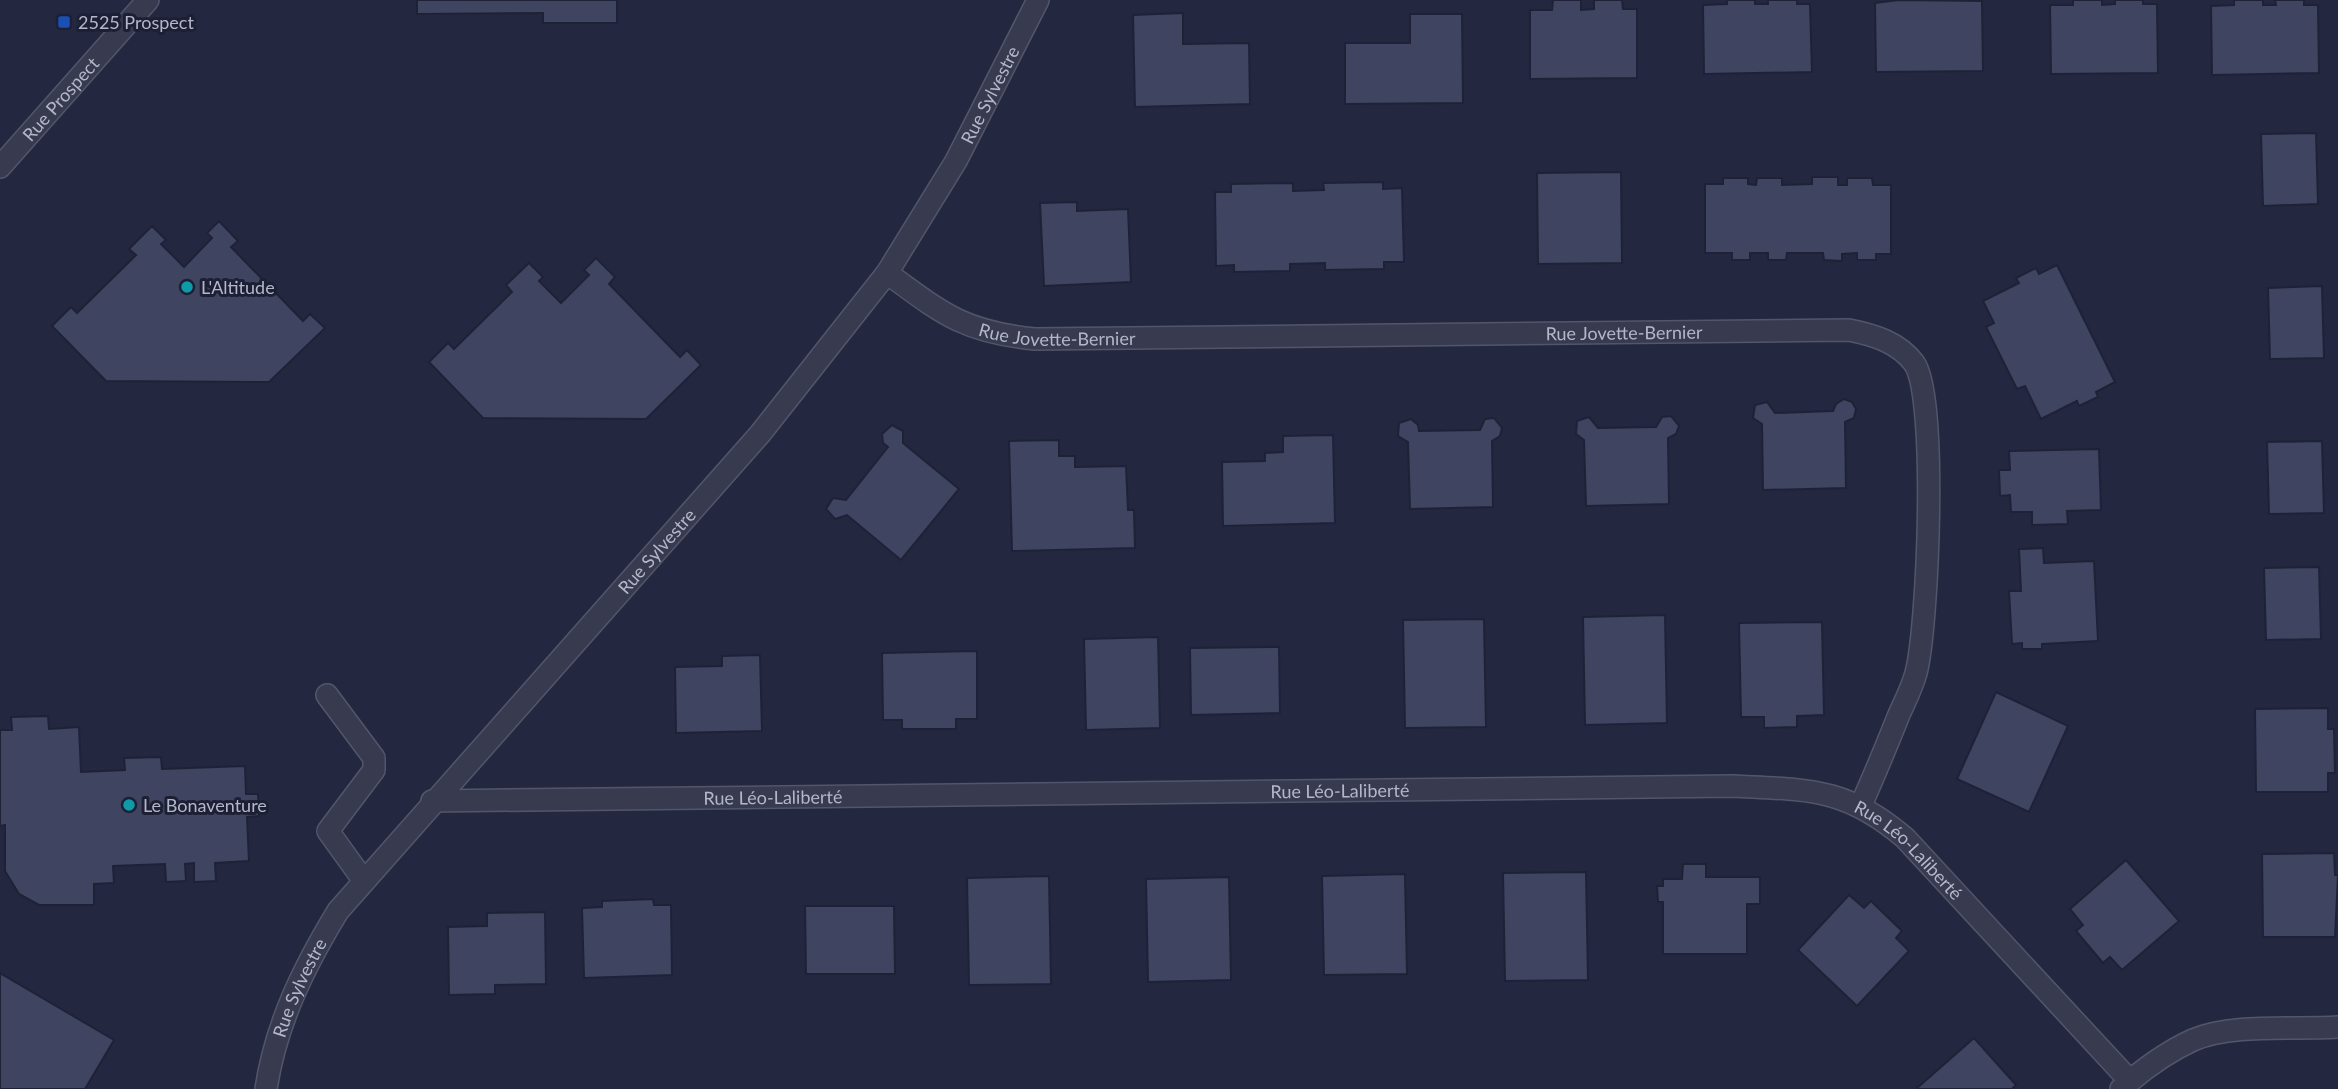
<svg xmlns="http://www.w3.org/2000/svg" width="2338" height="1089" viewBox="0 0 2338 1089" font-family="Lato,sans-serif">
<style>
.building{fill:#3f4560;stroke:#1f2237;stroke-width:2}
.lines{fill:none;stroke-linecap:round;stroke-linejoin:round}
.minor-casing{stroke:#53566a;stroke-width:24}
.minor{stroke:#383b50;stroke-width:21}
.transit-dot{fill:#1a4fb4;stroke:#1d2035;stroke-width:2.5}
.culture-dot{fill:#0f9aa8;stroke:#1d2035;stroke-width:2.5}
.labels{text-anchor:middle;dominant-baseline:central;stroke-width:6;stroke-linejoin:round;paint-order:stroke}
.poi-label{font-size:18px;fill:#b4b7ca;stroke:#1d2035;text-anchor:start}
.street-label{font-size:18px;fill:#b4b7ca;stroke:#1d2035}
</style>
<rect width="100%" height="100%" fill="#232840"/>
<g class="building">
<polygon points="417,0 617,0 617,23 543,23 543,13 417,14"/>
<polygon points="1553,0 1581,0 1581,10 1594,9 1594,0 1622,0 1623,9 1637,9 1637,78 1530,79 1530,10 1552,10"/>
<polygon points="1727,0 1755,0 1755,4 1768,4 1768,0 1797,0 1797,4 1810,4 1812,72 1704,74 1703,5 1727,4"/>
<polygon points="1899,0 1982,1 1983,71 1876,72 1875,3"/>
<polygon points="2073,0 2102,0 2102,5 2115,4 2115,0 2143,0 2143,4 2157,4 2158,73 2051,74 2050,5 2073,5"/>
<polygon points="2234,0 2263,0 2263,5 2276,5 2275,0 2304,0 2304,5 2318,5 2319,73 2212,75 2211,6 2234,5"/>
<polygon points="1183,13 1183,44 1249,43 1250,104 1135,107 1133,15"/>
<polygon points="1410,14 1462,14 1463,103 1345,104 1345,43 1410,43"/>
<polygon points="2316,133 2318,204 2263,206 2261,134"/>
<polygon points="1621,172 1622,263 1538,264 1537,173"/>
<polygon points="1812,177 1838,177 1838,185 1847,185 1847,178 1872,178 1873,185 1891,185 1891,254 1876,254 1876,260 1857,260 1857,253 1842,254 1842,261 1824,260 1823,253 1787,253 1786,260 1768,260 1768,253 1750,253 1750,260 1732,260 1732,253 1705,253 1705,184 1723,184 1723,178 1748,178 1748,184 1756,185 1757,178 1782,178 1782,185 1812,184"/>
<polygon points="1383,182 1383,189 1402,188 1404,262 1384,262 1384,269 1325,270 1325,263 1290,264 1290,271 1234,272 1234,265 1216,266 1215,192 1231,192 1231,184 1293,183 1293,191 1324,190 1323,183"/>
<polygon points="1077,202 1077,211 1128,209 1131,282 1044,286 1040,203"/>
<polygon points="219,221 238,241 231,247 303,321 310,314 325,328 269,382 106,381 52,326 71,307 77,313 136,255 129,249 152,226 166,240 161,244 184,267 212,238 207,233"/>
<polygon points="596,258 615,277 609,284 680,357 687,350 701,365 646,419 483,418 429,362 448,343 454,349 512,292 506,285 529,263 543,277 539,281 561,303 589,275 584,270"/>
<polygon points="2057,265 2115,382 2096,392 2098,397 2079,406 2077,401 2041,419 2025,386 2017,389 1986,327 1994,323 1983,301 2019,283 2016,278 2036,268 2039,274"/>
<polygon points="2322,286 2324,358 2270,359 2268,288"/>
<polygon points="1844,399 1852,402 1856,409 1854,418 1845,422 1846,488 1763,490 1762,424 1753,418 1755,405 1767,402 1775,413 1833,411 1836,404"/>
<polygon points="1671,416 1679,426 1676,434 1668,438 1669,504 1586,506 1584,440 1576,434 1577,421 1589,417 1598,428 1656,427 1662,417"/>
<polygon points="1494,418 1502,428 1500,436 1492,441 1493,507 1410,509 1408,442 1398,436 1399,423 1411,419 1418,425 1419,431 1480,430 1485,419"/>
<polygon points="892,425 903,431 903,443 959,489 901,560 847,515 835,519 826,509 833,498 846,500 888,447 883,443 882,434"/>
<polygon points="1333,435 1335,523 1223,526 1222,462 1265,461 1265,453 1283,452 1283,436"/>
<polygon points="1059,440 1059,456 1075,456 1075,467 1126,466 1128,510 1134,510 1135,548 1012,551 1009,441"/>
<polygon points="2322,441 2324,513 2269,514 2267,442"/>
<polygon points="2099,449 2101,510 2067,511 2068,524 2032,525 2032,512 2011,512 2010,495 2000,496 1999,470 2010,470 2009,451"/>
<polygon points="2043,548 2044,563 2094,561 2098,641 2042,644 2042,649 2022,649 2022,643 2012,644 2009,591 2021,591 2019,549"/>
<polygon points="2319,567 2321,639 2266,640 2264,568"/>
<polygon points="1665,615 1667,723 1585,725 1583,617"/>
<polygon points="1484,619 1486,727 1405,728 1403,620"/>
<polygon points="1822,622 1824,715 1797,716 1797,727 1764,728 1764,717 1741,717 1739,623"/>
<polygon points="1158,637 1160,728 1086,730 1084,639"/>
<polygon points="1279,647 1280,713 1191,715 1190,648"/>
<polygon points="977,651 977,719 956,719 956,729 902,729 902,720 883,720 882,653"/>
<polygon points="760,655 762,731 676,733 675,667 722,666 722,656"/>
<polygon points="1996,692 2068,726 2029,812 1957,779"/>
<polygon points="2328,708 2328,729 2334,729 2335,773 2328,773 2328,792 2256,792 2255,709"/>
<polygon points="48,716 49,729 79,727 81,772 125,770 124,758 161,757 162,769 245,766 246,794 258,794 259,816 247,817 249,861 215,863 216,881 194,882 194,863 185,864 186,881 166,882 165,864 113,866 114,883 94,884 94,905 39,905 19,894 5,871 5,825 0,826 0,730 12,730 11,717"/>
<polygon points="2334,853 2335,875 2338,875 2335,937 2263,937 2262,854"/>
<polygon points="2126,860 2179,921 2122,970 2110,957 2103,963 2076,931 2083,925 2070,909"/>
<polygon points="1683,864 1706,864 1706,877 1760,877 1760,904 1747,904 1747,954 1663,954 1663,902 1658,902 1657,886 1663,886 1663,879 1682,879"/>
<polygon points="1586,872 1588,980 1505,981 1503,873"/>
<polygon points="1405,874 1407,974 1324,975 1322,876"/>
<polygon points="1049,876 1051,984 969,985 967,878"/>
<polygon points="1229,877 1231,980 1148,982 1146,879"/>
<polygon points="1849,895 1864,908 1871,901 1902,931 1896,938 1909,951 1857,1006 1798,950"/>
<polygon points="653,899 654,905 671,905 672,975 584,978 582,908 602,907 602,901"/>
<polygon points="805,906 894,906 895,974 806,974"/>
<polygon points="545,912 546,984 495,985 495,994 449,995 448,927 487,926 487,913"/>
<polygon points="0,973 114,1040 85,1089 0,1089"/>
<polygon points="1974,1038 2016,1085 2012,1089 1916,1089"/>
</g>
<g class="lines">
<g class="minor-casing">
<g id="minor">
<path id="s1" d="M0,167L148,0"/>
<path id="s2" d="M887,273C943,314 964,332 1035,339L1849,330C1874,335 1898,342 1914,363C1938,396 1928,628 1916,673C1912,688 1904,703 1898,717C1886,747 1874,776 1861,805"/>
<polyline points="327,695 374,758 374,770 328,831 364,881"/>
<path id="s3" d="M432,801L1734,786C1809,790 1845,787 1905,838L2130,1081"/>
<path id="s4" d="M266,1089C276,1023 304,967 338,911L760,434L887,273L956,161L1038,0"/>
<path d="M2121,1089C2142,1070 2167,1052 2193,1040C2232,1023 2295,1030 2338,1027"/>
</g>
</g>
<use href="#minor" class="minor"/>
</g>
<rect class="transit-dot" x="57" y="15" width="14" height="14" rx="3.5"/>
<g class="culture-dot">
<circle cx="187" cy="287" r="7"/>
<circle cx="129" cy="805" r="7"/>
</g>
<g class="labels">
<g class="poi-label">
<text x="78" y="22">2525 Prospect</text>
<text x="201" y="287">L'Altitude</text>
<text x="143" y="805">Le Bonaventure</text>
</g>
<g class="street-label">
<text stroke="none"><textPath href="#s4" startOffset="1241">Rue Sylvestre</textPath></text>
<text stroke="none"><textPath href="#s1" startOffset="91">Rue Prospect</textPath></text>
<text stroke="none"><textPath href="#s2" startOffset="187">Rue Jovette-Bernier</textPath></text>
<text stroke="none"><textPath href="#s2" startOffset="754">Rue Jovette-Bernier</textPath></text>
<text stroke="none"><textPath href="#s4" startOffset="674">Rue Sylvestre</textPath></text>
<text stroke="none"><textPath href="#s3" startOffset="908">Rue Léo-Laliberté</textPath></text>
<text stroke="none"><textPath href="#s3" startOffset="341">Rue Léo-Laliberté</textPath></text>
<text stroke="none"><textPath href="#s3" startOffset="1496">Rue Léo-Laliberté</textPath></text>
<text stroke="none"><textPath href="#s4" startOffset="107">Rue Sylvestre</textPath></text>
</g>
</g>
</svg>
